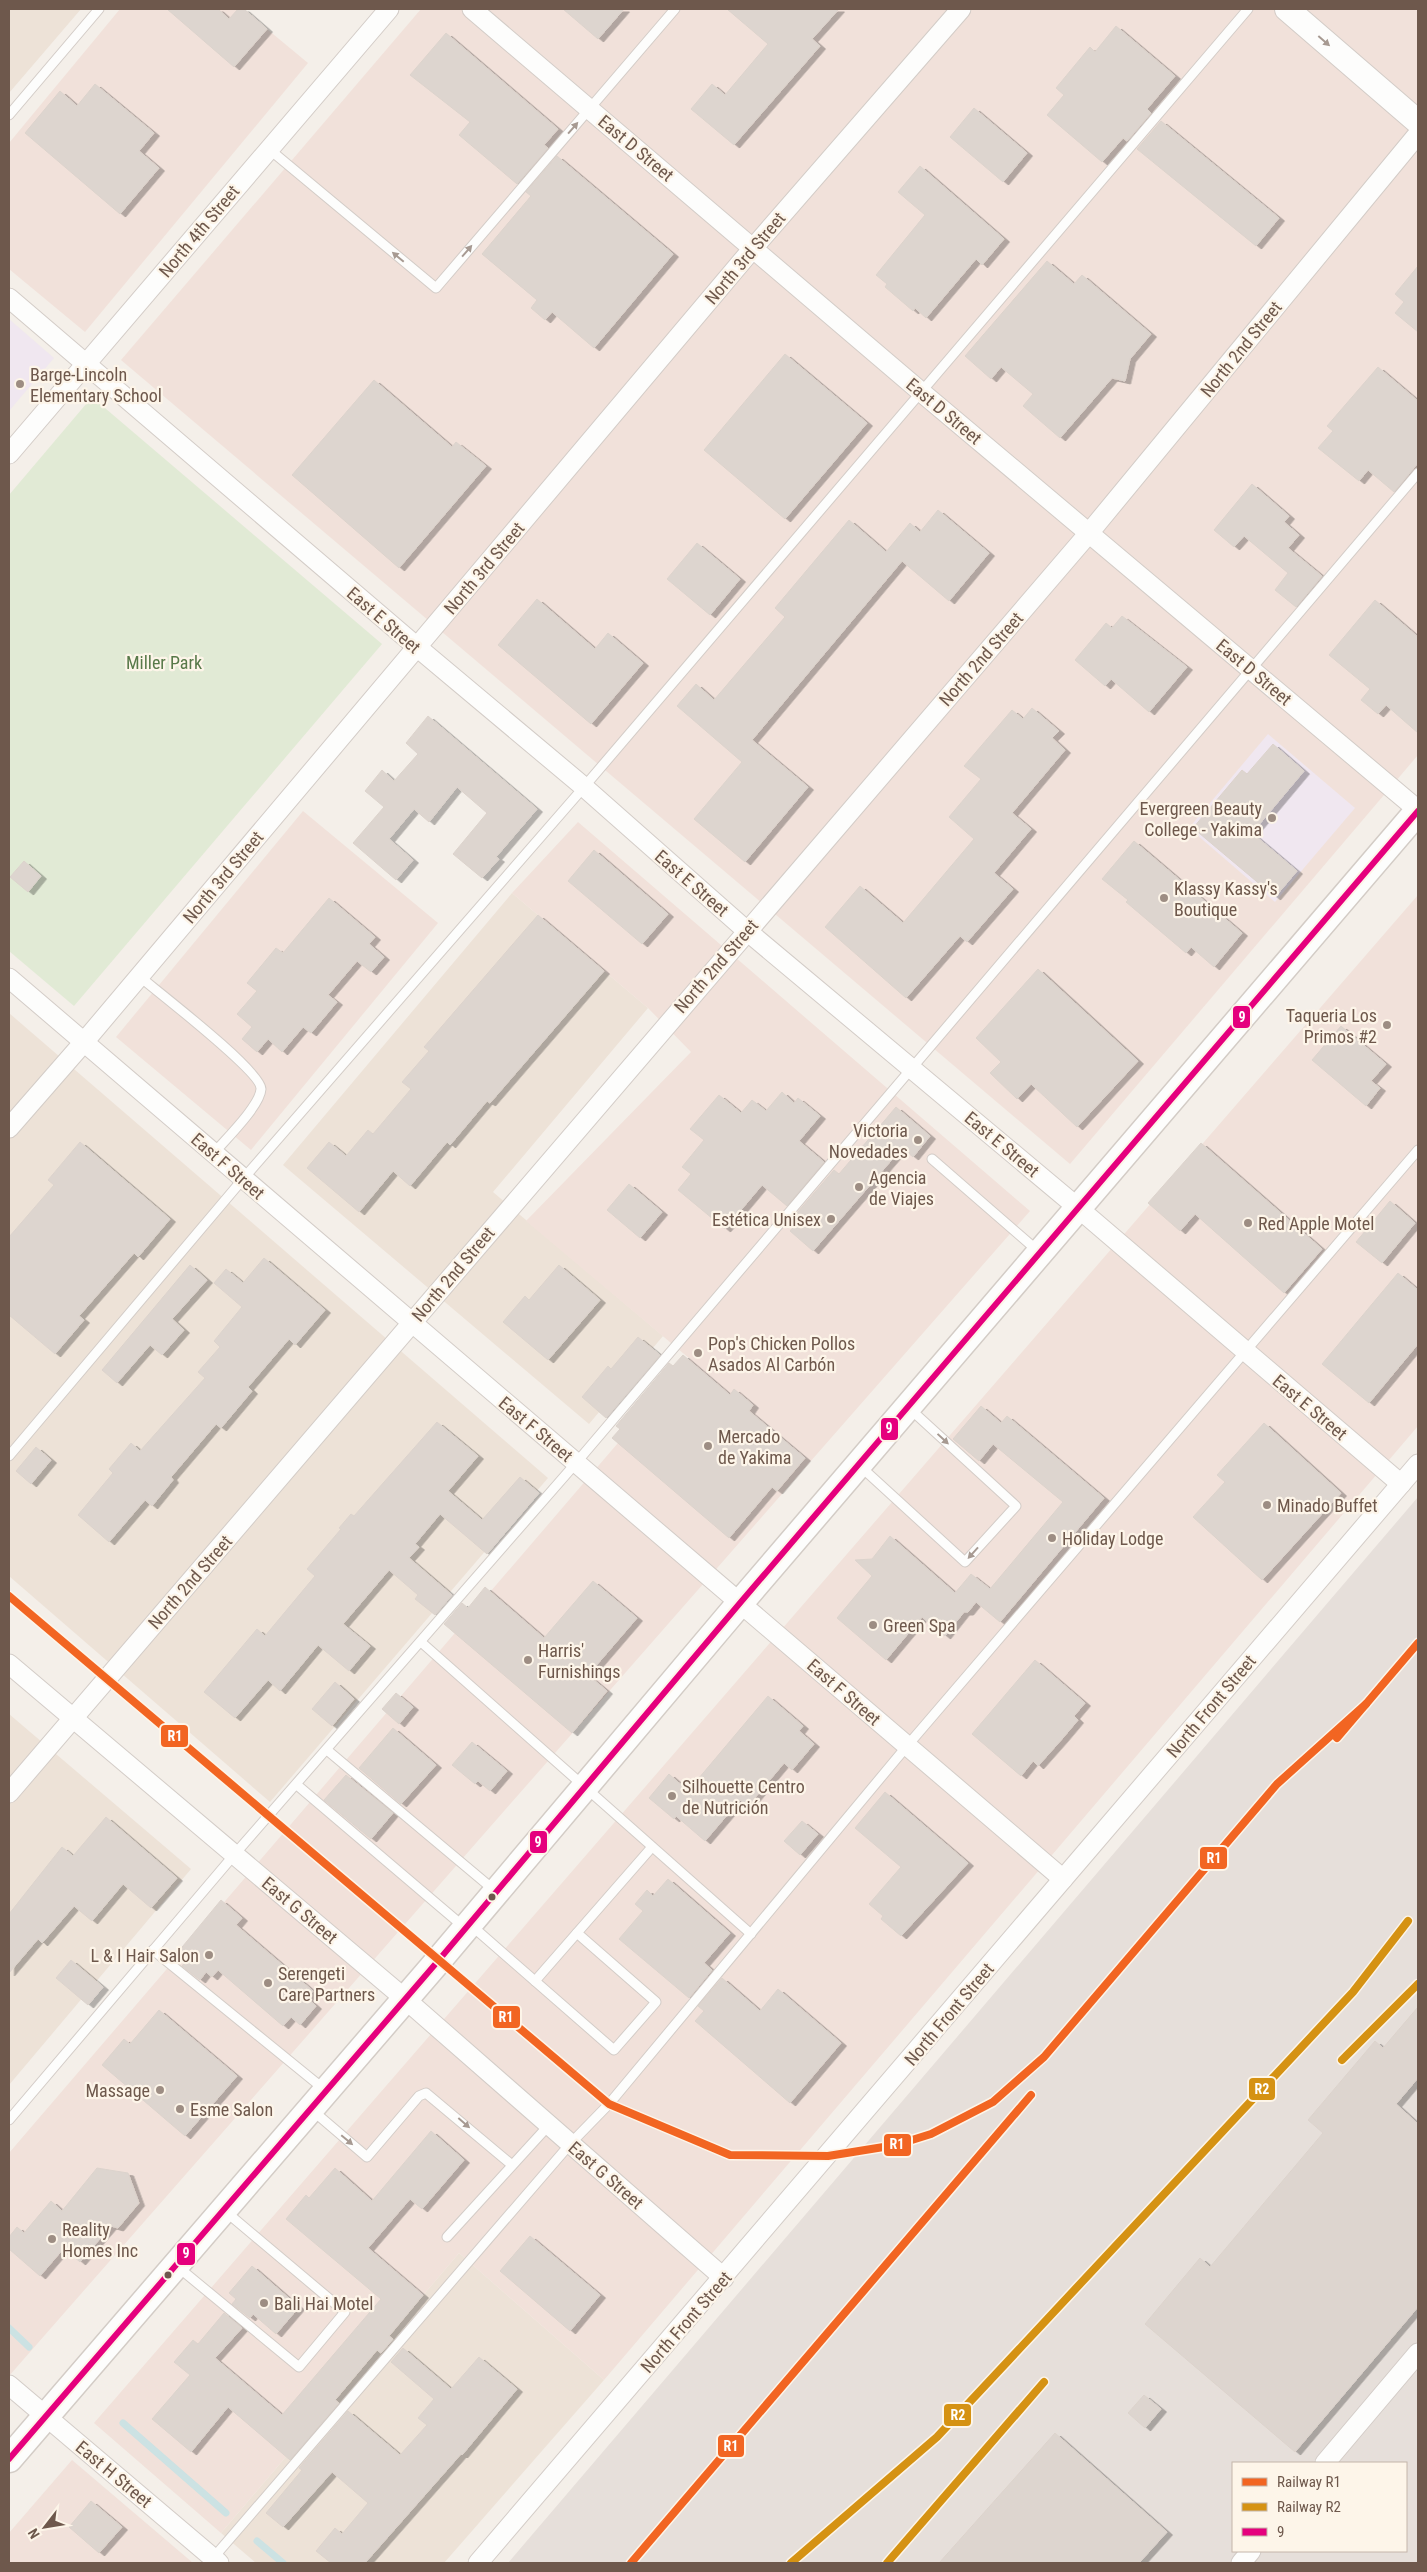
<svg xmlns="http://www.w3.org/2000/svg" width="1427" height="2572" viewBox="0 0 1427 2572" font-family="'Roboto Condensed',sans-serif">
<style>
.residential{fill:#ede2d7}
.commercial{fill:#f1e1da}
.industrial{fill:#e6dfda;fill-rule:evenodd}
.education{fill:#f0e7f0}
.green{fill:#e1ead5}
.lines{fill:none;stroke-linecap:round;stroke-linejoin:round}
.stream{stroke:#cce2e3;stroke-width:7}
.building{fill:#ddd5cf;stroke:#dcd3cc;filter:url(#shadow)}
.service-casing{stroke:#d3ccc7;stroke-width:11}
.minor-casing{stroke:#d3ccc7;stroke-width:21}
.tertiary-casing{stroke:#d3ccc7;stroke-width:26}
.secondary-casing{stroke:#d3ccc6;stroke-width:29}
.service{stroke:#fdfdfc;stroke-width:9}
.minor{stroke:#fdfdfc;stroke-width:19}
.tertiary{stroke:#fdfdfc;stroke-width:24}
.secondary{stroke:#fdfdfc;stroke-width:26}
.bus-1-casing{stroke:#fdf5e9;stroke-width:10}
.bus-1{stroke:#e5007d;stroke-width:6}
.rail-1-casing{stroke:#fdf5e9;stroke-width:11}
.rail-2-casing{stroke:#fdf5e9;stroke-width:11}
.rail-1{stroke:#f26522;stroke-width:8}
.rail-2{stroke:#d59213;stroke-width:8}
.oneway{fill:#a79a92}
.poi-dot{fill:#9d8d83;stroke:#fdf5e9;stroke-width:2}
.bus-dot{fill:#6e584c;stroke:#fdf5e9;stroke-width:2}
.labels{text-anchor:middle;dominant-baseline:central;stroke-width:4.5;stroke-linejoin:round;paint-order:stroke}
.street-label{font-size:18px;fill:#6e584c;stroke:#fdf5e9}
.poi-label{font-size:18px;fill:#6e584c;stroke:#fdf5e9;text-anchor:start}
.park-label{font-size:18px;fill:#587949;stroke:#fdf5e9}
.line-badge{stroke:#fdf5e9;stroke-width:2}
.badge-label{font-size:14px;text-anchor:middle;font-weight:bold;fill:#fff}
</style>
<defs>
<filter id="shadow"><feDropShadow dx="5.5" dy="3" stdDeviation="0" flood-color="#0004"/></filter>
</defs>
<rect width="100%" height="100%" fill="#f4efe9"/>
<g class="residential">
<polygon points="9,9 81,9 9,93"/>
<polygon points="512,893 648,1008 493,1192 663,1336 589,1424 283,1165"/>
<polygon points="9,1013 548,1478 270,1802 9,1576"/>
<polygon points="9,1714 191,1869 9,2085"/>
<polygon points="459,2253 604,2380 444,2563 256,2563 221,2533"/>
</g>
<g class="commercial">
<polygon points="120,9 243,9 308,63 85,332 9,269 9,143"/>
<polygon points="421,9 1418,9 1418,755 1070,1164 121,360"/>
<polygon points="303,811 438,923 251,1150 116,1037"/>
<polygon points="578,822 1030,1211 9,2376 9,2153 690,1359 526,1221 691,1052 648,1008 512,893"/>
<polygon points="1418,895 1418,1426 604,2380 459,2253 221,2533 94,2423"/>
<polygon points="72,2460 193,2563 9,2563 9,2533"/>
</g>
<path class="industrial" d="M1418,1497V2563H508ZM1233,2463H1406V2551H1233Z"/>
<g class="education">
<polygon points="9,319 54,358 9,411"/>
<polygon points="1268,734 1355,808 1275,902 1189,828"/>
</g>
<polygon class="green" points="92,397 382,644 74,1006 9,951 9,495"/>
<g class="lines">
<g class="stream">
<polyline points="9,2328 29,2347"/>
<polyline points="123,2423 226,2513"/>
<polyline points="257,2541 283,2563"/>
</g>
</g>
<g class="building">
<polygon points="167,9 218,9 229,19 238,9 244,9 267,29 234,67"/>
<polygon points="563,9 624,9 598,39"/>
<polygon points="727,9 839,9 812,39 820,46 734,145 691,109 712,84 725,95 768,44"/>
<polygon points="1116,26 1175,76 1147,109 1151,113 1127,141 1123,138 1102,162 1047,115 1064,95 1056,88 1090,47 1095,52"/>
<polygon points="446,33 558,129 544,145 548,148 517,184 459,135 470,122 410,75"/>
<polygon points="95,84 154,133 139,151 159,168 120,214 25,133 60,91 77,106"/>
<polygon points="974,108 1027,153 1003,182 950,137"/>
<polygon points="1161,121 1279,218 1256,246 1137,149"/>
<polygon points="557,156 673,254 594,348 552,312 545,320 531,308 537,300 482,254 531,196 526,192"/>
<polygon points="920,166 1004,239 982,265 976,259 926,318 915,308 913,311 885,287 887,284 876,275 925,215 898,192"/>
<polygon points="1047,261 1074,284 1082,275 1151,334 1130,359 1125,381 1112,378 1060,438 1023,406 1033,394 1001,367 991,379 965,356"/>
<polygon points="1418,266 1418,332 1395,313 1404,302 1395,294"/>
<polygon points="785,354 867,423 785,519 704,450"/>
<polygon points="1378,367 1418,401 1418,463 1394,492 1368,470 1359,481 1318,448 1333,431 1327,426"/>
<polygon points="374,380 452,447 456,442 486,466 399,568 292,475"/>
<polygon points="1252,484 1289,516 1284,522 1299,535 1288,548 1322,576 1296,607 1275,590 1288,573 1244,536 1234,547 1214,530"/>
<polygon points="938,510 989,553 949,601 902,561 752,740 808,787 745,862 694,819 742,762 677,706 696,684 714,700 785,617 775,608 849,520 886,552 910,523 920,532"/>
<polygon points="697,543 740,579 710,615 667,579"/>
<polygon points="537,599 595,649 608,633 643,663 591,724 498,645"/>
<polygon points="1375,600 1418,637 1418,733 1386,705 1378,714 1361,700 1370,689 1329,655"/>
<polygon points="1122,616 1187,667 1149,712 1111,679 1105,686 1075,660 1106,623 1112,628"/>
<polygon points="1032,708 1059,731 1052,738 1065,750 1012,813 1031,829 994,873 1013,889 967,942 960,936 906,998 825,927 860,886 903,923 974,839 949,817 981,779 964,766 1012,710 1023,719"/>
<polygon points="428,716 537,809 496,857 499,859 482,878 453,854 487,813 457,787 429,822 414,809 389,839 413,860 396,880 353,843 384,807 365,791 382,770 394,781 418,754 406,743"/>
<polygon points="1273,744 1304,771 1252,833 1297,871 1275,897 1193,828 1242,770 1247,774"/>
<polygon points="1134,841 1242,933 1214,967 1191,947 1186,953 1126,902 1128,900 1102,879"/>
<polygon points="594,850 668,914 642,944 568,881"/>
<polygon points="24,861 41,876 28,892 10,877"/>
<polygon points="329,898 375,937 369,944 384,957 371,972 357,961 328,995 337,1002 311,1033 303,1027 282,1052 268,1039 257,1052 242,1039 252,1027 237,1014 257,991 247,983 276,948 283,953"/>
<polygon points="538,915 604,971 490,1103 487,1101 450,1145 447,1142 410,1186 393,1171 359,1212 307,1168 329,1142 346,1156 368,1130 373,1134 411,1089 402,1082 429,1051 424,1047"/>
<polygon points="1038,969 1138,1061 1077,1127 1031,1084 1017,1099 990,1073 1001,1062 976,1038"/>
<polygon points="1341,1026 1386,1064 1371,1081 1380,1088 1366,1106 1312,1060"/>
<polygon points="782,1092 794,1103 798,1098 820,1116 799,1141 824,1162 787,1206 762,1185 725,1229 678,1190 691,1174 682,1167 704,1140 690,1129 719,1095 741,1113 752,1100 766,1111"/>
<polygon points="896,1107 930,1136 913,1157 902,1148 813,1251 790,1231 801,1218 796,1214 834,1170 839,1174"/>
<polygon points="80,1142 170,1219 138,1257 134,1253 79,1316 84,1320 55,1354 9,1315 9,1237 54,1185 48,1180"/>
<polygon points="1201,1143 1322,1249 1284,1293 1195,1214 1180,1231 1148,1203"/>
<polygon points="629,1184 662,1212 640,1238 607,1210"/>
<polygon points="1390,1201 1415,1223 1382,1263 1356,1242"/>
<polygon points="264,1258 325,1310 295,1345 289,1339 248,1387 252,1391 221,1428 216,1424 171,1477 173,1480 152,1506 145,1500 109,1542 78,1515 113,1473 109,1469 131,1443 140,1451 205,1378 198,1372 220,1347 214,1341 242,1307 214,1283 226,1269 243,1283"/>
<polygon points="190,1265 207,1280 172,1319 184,1330 162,1355 150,1345 117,1383 102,1370"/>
<polygon points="559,1265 600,1300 548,1360 503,1322 525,1296 529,1300"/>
<polygon points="1398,1273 1418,1290 1418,1344 1369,1403 1322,1364"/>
<polygon points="638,1337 660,1355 606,1418 582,1397 608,1366 611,1369"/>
<polygon points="683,1355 730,1395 734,1389 753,1405 749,1411 805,1458 777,1491 772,1487 729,1538 612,1438 620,1429 616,1426 669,1363 673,1366"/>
<polygon points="981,1406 1001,1423 1007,1416 1104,1498 1000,1622 976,1602 968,1612 964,1612 945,1636 922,1617 886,1660 837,1618 872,1576 855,1560 872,1559 890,1536 955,1593 971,1574 990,1589 1063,1502 993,1444 979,1461 953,1439"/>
<polygon points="437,1422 478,1456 448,1491 482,1520 520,1477 539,1493 487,1554 440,1514 415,1544 419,1547 409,1558 452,1595 435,1615 415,1599 418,1595 389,1570 343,1624 370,1646 349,1671 318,1645 280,1691 268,1680 235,1718 204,1692 257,1629 265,1636 315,1576 307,1569 341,1529 339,1528 351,1514 354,1516"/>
<polygon points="1264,1423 1341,1493 1262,1580 1193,1517 1225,1482 1217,1475"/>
<polygon points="36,1447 51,1460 31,1484 16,1471"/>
<polygon points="593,1581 637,1618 588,1675 607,1691 572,1733 444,1624 462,1603 468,1608 485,1587 544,1638"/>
<polygon points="1035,1660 1085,1703 1074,1716 1078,1720 1062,1739 1038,1766 1033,1761 1021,1776 972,1734"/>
<polygon points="335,1682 354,1699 332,1726 312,1709"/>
<polygon points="396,1693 413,1707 399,1724 382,1709"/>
<polygon points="768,1696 803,1726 799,1731 814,1744 792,1770 784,1763 748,1806 740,1800 705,1841 676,1816 674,1819 649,1798 669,1774 688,1791"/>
<polygon points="393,1728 436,1765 401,1804 359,1768"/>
<polygon points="472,1742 507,1771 490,1791 478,1781 475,1784 452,1765"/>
<polygon points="346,1775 393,1813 371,1839 324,1800"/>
<polygon points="885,1792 968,1863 901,1936 881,1919 883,1916 869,1904 901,1867 855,1828"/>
<polygon points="106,1817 177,1878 151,1908 123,1884 92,1921 74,1906 42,1943 38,1939 9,1973 9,1914 62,1847 73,1856"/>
<polygon points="802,1821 818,1834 800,1855 784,1841"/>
<polygon points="668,1879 730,1933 704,1963 712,1970 689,1998 619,1939 643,1911 635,1904 647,1890 653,1896"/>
<polygon points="221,1900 242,1918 236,1925 313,1991 307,1998 316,2006 300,2025 291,2017 283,2026 218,1970 212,1977 206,1972 200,1980 182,1966 187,1960 178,1952"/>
<polygon points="71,1960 103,1987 88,2005 56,1978"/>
<polygon points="722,1978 760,2011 778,1989 841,2043 790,2103 695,2021 704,2011 698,2006"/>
<polygon points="1418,2007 1418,2078 1396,2104 1418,2124 1418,2307 1295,2452 1145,2324 1200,2258 1210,2267 1323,2133 1308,2120 1375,2041 1383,2048"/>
<polygon points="159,2010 237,2076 185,2136 102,2065 124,2039 130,2044"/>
<polygon points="431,2131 464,2160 422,2209 410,2199 368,2248 423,2295 389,2336 393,2339 381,2353 377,2350 335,2400 339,2403 290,2460 228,2407 191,2452 152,2419 190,2375 174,2362 193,2340 198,2344 224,2313 242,2328 215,2358 282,2415 381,2299 286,2219 306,2195 309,2198 335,2168 372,2201"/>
<polygon points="97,2168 128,2173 139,2203 118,2228 111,2226 80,2262 64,2248 40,2276 9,2249 9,2237 17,2227 24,2233 51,2201 62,2211"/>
<polygon points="530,2236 600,2295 570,2331 500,2271"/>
<polygon points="252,2266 299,2307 276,2334 253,2314 250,2318 232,2304 236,2299 229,2293"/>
<polygon points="403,2348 451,2389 479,2357 517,2389 462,2455 461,2454 365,2563 331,2563 316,2551 335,2528 342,2534 368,2503 332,2472 283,2527 266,2513 302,2470 299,2468 348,2411 400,2455 427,2425 418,2418 434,2399 391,2362"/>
<polygon points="1144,2395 1161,2409 1145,2428 1128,2413"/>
<polygon points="1055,2433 1167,2532 1139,2563 939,2563"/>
<polygon points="91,2501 122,2527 99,2553 69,2527"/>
</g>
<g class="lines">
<g class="service-casing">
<g id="service">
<polyline points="9,115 99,9"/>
<polyline points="269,149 436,288 675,9"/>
<path d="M139,976C158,992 262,1072 261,1089C260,1106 225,1140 214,1153"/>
<polyline points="932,1159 1039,1252"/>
<polyline points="9,1456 243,1179 584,787 1248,9"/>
<polyline points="860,1466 965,1562 1016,1506 909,1408"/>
<polyline points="421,1642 751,1934"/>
<polyline points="327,1750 494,1890"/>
<polyline points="297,1785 464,1927"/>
<polyline points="472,1926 614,2050 656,2002 577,1933"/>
<polyline points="153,1950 325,2090"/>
<polyline points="535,1981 652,1847"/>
<polyline points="312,2110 367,2157 419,2096 426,2093 512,2165"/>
<polyline points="9,2120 234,1855 576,1463 1418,473"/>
<polyline points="447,2237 549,2125"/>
<polyline points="178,2267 299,2367 345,2312 225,2211"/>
<polyline points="213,2561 220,2550 571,2143 609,2104 907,1746 1418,1150"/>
</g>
</g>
<g class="minor-casing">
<g id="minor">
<polyline points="472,9 920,391 1418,810"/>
<polyline points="9,298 417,647 584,787 747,931 1077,1207 1401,1484"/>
<polyline points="9,454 389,9"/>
<polyline points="9,978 1063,1879"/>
<polyline points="9,1128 84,1042 754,247 961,9"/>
<polyline points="9,1664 404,1998 724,2278"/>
<polyline points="9,1793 1089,533 1418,134"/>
<polyline points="9,2385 219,2563"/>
<polyline points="1325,2463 1418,2353"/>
<polyline points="478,2563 1418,1464"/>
<polyline points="1241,2563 1251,2551"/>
</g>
</g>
<g class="tertiary-casing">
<polyline id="tertiary" points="1287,9 1418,122"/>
</g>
<g class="secondary-casing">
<polyline id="secondary" points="9,2459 438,1961 740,1603 1418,811"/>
</g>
<use href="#service" class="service"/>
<use href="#minor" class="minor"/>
<use href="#tertiary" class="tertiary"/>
<use href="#secondary" class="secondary"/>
<g class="bus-1-casing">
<polyline id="bus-1" points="9,2459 438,1961 740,1603 1418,811"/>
</g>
<use href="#bus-1" class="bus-1"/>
<g class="rail-1-casing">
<g id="rail-1">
<polyline points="9,1596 609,2104 730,2155 828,2156 896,2145 931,2134 993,2102 1044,2057 1277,1784 1366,1704"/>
<polyline points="1337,1738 1418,1643"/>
<polyline points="631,2563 1031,2095"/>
</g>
</g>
<g class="rail-2-casing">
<g id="rail-2">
<polyline points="1342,2060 1418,1984"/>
<polyline points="791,2563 937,2437 1353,1992 1408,1921"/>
<polyline points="887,2563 1044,2382"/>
</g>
</g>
<use href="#rail-1" class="rail-1"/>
<use href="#rail-2" class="rail-2"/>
</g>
<defs><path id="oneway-solid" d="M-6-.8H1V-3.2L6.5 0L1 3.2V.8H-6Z" transform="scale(1.25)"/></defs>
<g class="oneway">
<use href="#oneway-solid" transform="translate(1324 41) rotate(41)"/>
<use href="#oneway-solid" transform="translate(573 128) rotate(-49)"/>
<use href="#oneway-solid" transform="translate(467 251) rotate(-49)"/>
<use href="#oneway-solid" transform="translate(398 257) rotate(-140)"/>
<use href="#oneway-solid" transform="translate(943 1439) rotate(43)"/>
<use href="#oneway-solid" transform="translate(973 1553) rotate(132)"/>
<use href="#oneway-solid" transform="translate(464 2123) rotate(41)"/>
<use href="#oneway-solid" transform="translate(347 2140) rotate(40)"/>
</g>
<g class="poi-dot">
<circle cx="20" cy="384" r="5"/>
<circle cx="1272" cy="818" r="5"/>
<circle cx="1164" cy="898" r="5"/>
<circle cx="1387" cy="1025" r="5"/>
<circle cx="918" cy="1140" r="5"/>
<circle cx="859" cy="1187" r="5"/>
<circle cx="831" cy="1219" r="5"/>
<circle cx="1248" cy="1223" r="5"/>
<circle cx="698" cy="1353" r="5"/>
<circle cx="708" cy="1446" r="5"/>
<circle cx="1267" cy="1505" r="5"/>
<circle cx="1052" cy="1538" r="5"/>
<circle cx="873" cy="1625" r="5"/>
<circle cx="528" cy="1660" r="5"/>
<circle cx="672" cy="1796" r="5"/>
<circle cx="209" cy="1955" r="5"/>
<circle cx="268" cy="1983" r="5"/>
<circle cx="160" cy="2090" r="5"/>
<circle cx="180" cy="2109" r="5"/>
<circle cx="52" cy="2239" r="5"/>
<circle cx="264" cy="2303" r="5"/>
</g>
<g class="bus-dot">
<circle cx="492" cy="1897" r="4.5"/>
<circle cx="168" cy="2275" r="4.5"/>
</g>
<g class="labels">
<g class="street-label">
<text transform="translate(636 148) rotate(40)">East D Street</text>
<text transform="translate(199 231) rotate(-50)">North 4th Street</text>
<text transform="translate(745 258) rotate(-50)">North 3rd Street</text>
<text transform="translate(1241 349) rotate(-51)">North 2nd Street</text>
<text transform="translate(944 411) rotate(40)">East D Street</text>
<text transform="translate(484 568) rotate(-50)">North 3rd Street</text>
<text transform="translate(384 620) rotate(41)">East E Street</text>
<text transform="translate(981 659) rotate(-49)">North 2nd Street</text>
<text transform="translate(1254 672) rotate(40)">East D Street</text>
<text transform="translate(223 877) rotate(-50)">North 3rd Street</text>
<text transform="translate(692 883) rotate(41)">East E Street</text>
<text transform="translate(716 966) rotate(-49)">North 2nd Street</text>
<text transform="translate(1002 1144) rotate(40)">East E Street</text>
<text transform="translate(228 1166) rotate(41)">East F Street</text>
<text transform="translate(453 1274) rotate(-50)">North 2nd Street</text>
<text transform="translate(1310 1407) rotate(40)">East E Street</text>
<text transform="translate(536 1429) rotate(40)">East F Street</text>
<text transform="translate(190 1582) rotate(-49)">North 2nd Street</text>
<text transform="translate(844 1692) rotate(41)">East F Street</text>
<text transform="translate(1211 1706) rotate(-50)">North Front Street</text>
<text transform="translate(300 1910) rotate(40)">East G Street</text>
<text transform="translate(949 2014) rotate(-50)">North Front Street</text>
<text transform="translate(606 2175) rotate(41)">East G Street</text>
<text transform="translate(686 2322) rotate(-49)">North Front Street</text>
<text transform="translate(114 2474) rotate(40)">East H Street</text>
</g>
<g class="poi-label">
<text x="30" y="374">Barge-Lincoln<tspan x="30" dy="21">Elementary School</tspan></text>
<text x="1262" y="808" text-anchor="end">Evergreen Beauty<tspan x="1262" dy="21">College - Yakima</tspan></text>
<text x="1174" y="888">Klassy Kassy's<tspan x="1174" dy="21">Boutique</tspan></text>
<text x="1377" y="1015" text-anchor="end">Taqueria Los<tspan x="1377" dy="21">Primos #2</tspan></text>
<text x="908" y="1130" text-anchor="end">Victoria<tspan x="908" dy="21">Novedades</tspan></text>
<text x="869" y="1177">Agencia<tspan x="869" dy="21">de Viajes</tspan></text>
<text x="821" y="1219" text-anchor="end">Estética Unisex</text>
<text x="1258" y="1223">Red Apple Motel</text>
<text x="708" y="1343">Pop's Chicken Pollos<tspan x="708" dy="21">Asados Al Carbón</tspan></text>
<text x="718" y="1436">Mercado<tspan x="718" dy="21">de Yakima</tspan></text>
<text x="1277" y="1505">Minado Buffet</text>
<text x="1062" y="1538">Holiday Lodge</text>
<text x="883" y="1625">Green Spa</text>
<text x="538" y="1650">Harris'<tspan x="538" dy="21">Furnishings</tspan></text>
<text x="682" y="1786">Silhouette Centro<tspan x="682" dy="21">de Nutrición</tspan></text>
<text x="199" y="1955" text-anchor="end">L &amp; I Hair Salon</text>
<text x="278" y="1973">Serengeti<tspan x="278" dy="21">Care Partners</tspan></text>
<text x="150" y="2090" text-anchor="end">Massage</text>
<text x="190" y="2109">Esme Salon</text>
<text x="62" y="2229">Reality<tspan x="62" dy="21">Homes Inc</tspan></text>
<text x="274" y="2303">Bali Hai Motel</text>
</g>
<g class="park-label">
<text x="164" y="662">Miller Park</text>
</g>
</g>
<g class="line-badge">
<rect x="1232" y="1005" width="19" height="24" rx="5" fill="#e5007d"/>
<rect x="880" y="1417" width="19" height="24" rx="5" fill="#e5007d"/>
<rect x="160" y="1724" width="29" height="24" rx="5" fill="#f26522"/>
<rect x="529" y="1830" width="19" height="24" rx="5" fill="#e5007d"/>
<rect x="1199" y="1846" width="29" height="24" rx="5" fill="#f26522"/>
<rect x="492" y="2005" width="29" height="24" rx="5" fill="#f26522"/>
<rect x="1248" y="2077" width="28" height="24" rx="5" fill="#d59213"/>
<rect x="883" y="2133" width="29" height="24" rx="5" fill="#f26522"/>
<rect x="176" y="2242" width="20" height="24" rx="5" fill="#e5007d"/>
<rect x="943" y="2403" width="29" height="24" rx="5" fill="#d59213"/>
<rect x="717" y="2434" width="28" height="24" rx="5" fill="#f26522"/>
</g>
<g class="badge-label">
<text x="1242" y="1022">9</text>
<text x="889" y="1433">9</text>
<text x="175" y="1741">R1</text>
<text x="538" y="1847">9</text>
<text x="1214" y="1863">R1</text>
<text x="506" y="2022">R1</text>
<text x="1262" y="2094">R2</text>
<text x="897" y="2149">R1</text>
<text x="186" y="2258">9</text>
<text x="958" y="2420">R2</text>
<text x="731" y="2451">R1</text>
</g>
<rect width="1427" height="2572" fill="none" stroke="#6e584c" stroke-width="20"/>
<rect x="1232" y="2462" width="175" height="90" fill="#fdf5e9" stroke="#c4b6aa"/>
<rect x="1242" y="2478" width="25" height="8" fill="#f26522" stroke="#c4b6aa"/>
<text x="1277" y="2487" font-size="15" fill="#6e584c">Railway R1</text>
<rect x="1242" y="2503" width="25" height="8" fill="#d59213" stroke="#c4b6aa"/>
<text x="1277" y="2512" font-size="15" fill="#6e584c">Railway R2</text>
<rect x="1242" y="2528" width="25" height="8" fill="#e5007d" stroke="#c4b6aa"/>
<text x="1277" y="2537" font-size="15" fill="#6e584c">9</text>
<g transform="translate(45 2527) rotate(239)" stroke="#fdf5e9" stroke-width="4" paint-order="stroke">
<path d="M0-4L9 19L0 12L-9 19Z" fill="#6e584c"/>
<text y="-8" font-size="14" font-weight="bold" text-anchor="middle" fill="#6e584c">N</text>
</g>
</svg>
